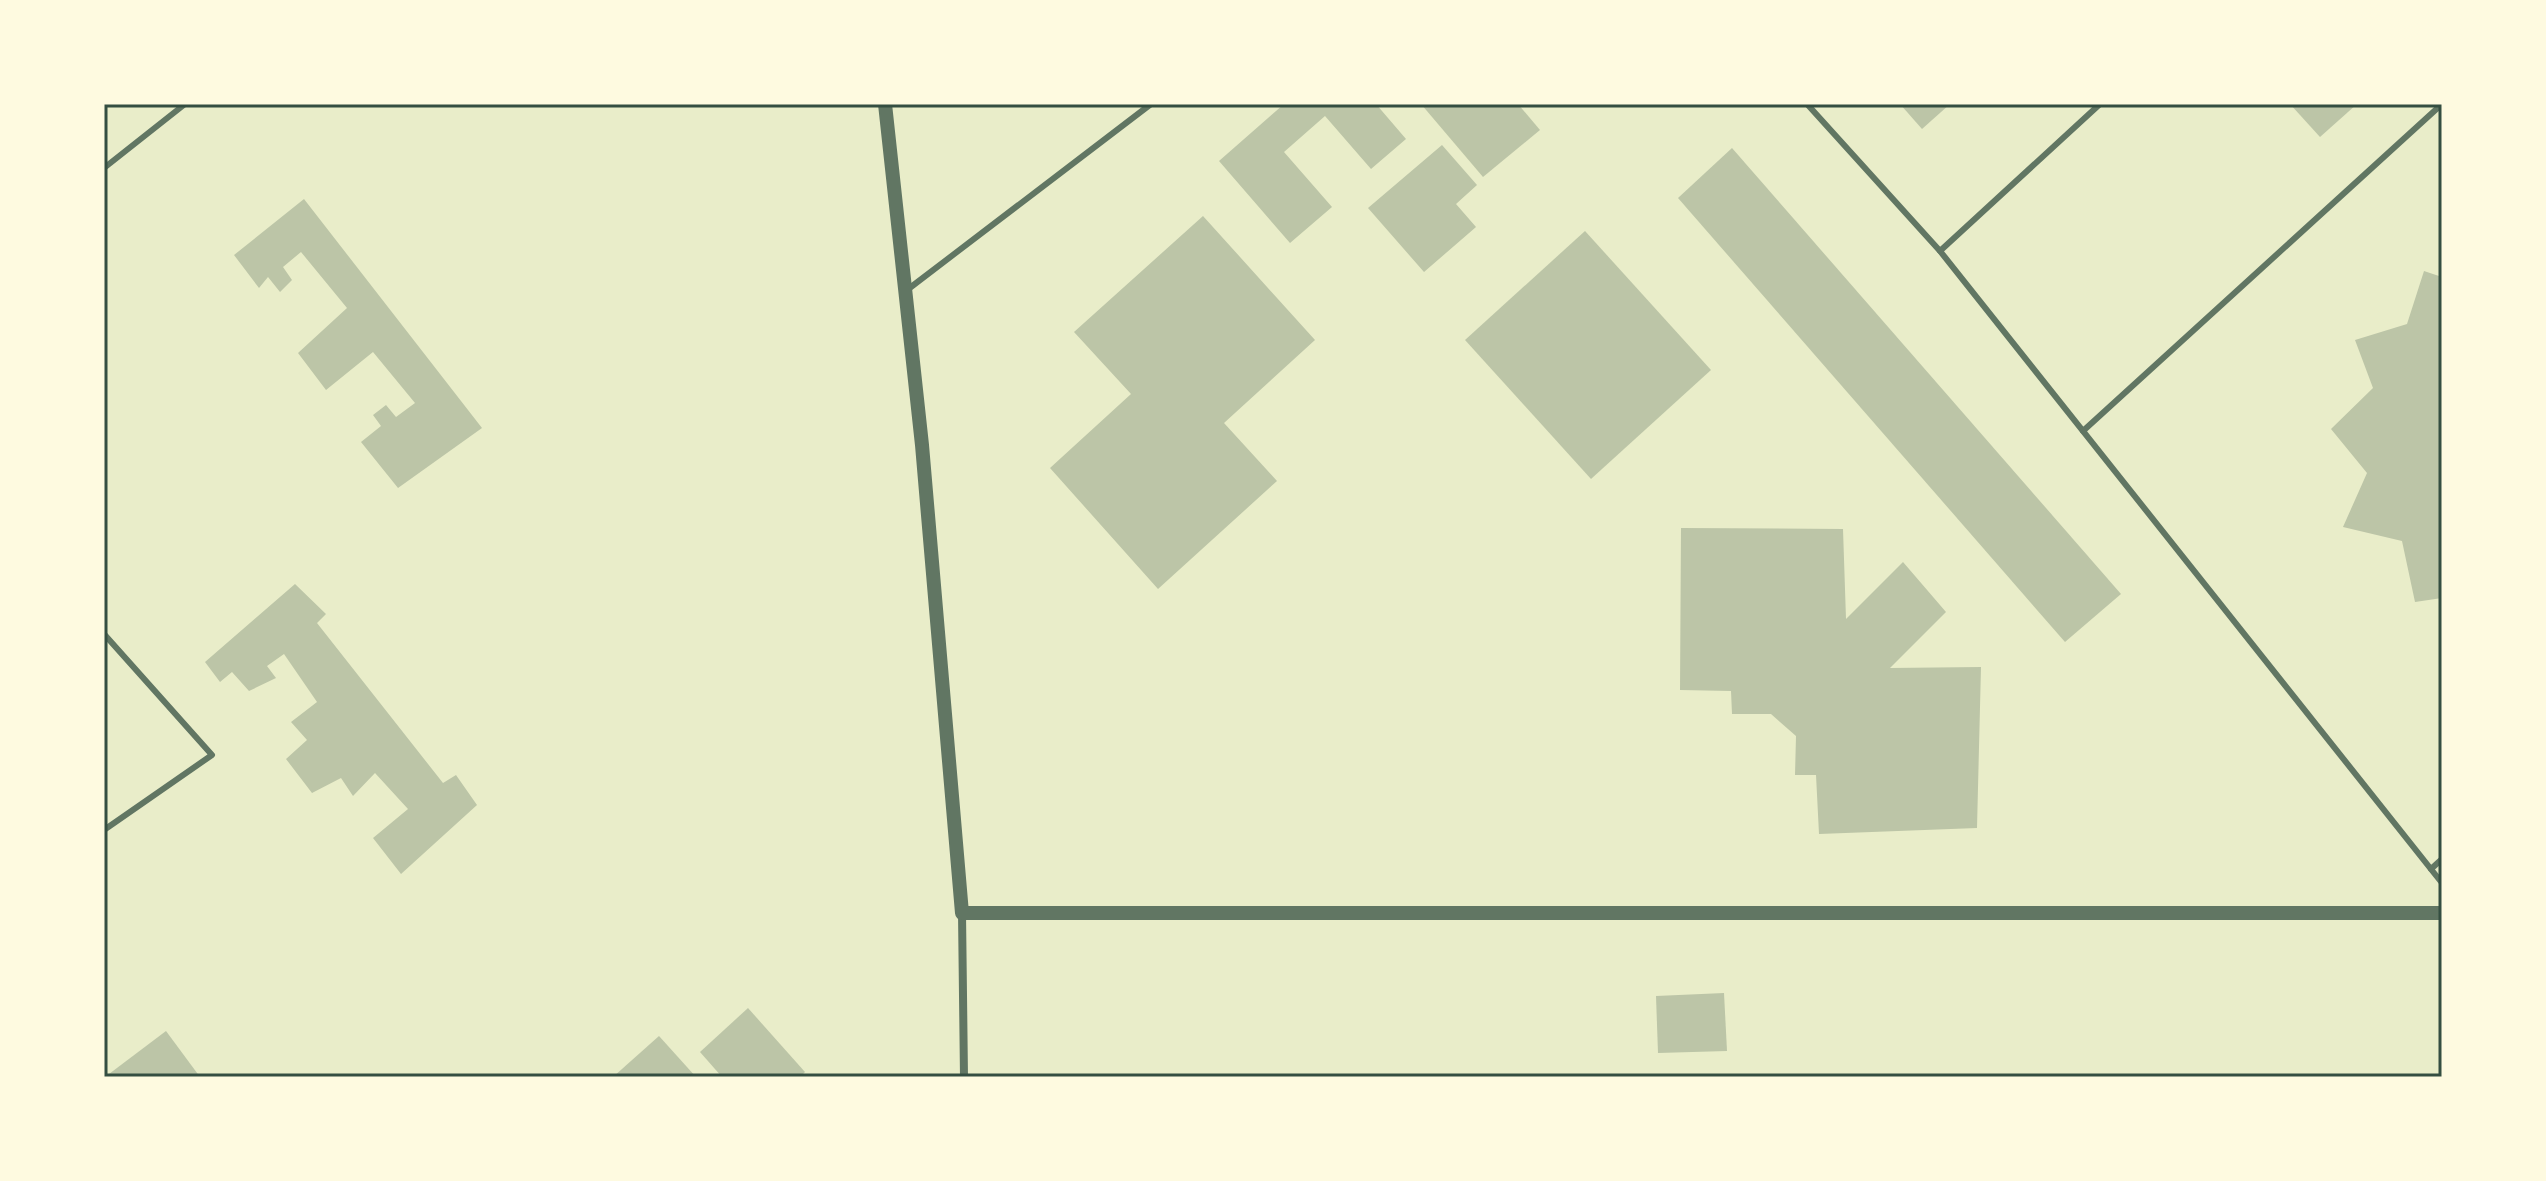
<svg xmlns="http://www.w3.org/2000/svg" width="2546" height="1181" viewBox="0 0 2546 1181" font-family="Roboto,sans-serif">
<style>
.building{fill:#bcc5a7}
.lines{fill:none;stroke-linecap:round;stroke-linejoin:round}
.service{stroke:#617663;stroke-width:6}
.minor{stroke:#617663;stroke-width:8}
.tertiary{stroke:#617663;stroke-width:14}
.neatline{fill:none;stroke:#344e41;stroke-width:3}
</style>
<rect width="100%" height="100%" fill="#e9edc9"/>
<g class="building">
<polygon points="1284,104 1376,104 1406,139 1371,169 1325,116 1284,152 1332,207 1290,243 1219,161"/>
<polygon points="1421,104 1518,104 1540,130 1483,177"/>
<polygon points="1900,104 1950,104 1922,129"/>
<polygon points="2290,104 2357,104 2320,137"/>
<polygon points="1442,145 1477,185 1456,204 1476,227 1424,272 1368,208"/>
<polygon points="1732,148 2121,594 2065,642 1678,198"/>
<polygon points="304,199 482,428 398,488 361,442 381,426 373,415 386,405 396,417 415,403 373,352 326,390 298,353 347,308 301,252 283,267 292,280 280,292 268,277 259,288 234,255"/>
<polygon points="1203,216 1315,340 1224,423 1277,481 1158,589 1050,468 1131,394 1074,332"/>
<polygon points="1585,231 1711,370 1591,479 1465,340"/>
<polygon points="2424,271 2442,277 2442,598 2415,602 2402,541 2343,527 2367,473 2331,429 2373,388 2355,340 2407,324"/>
<polygon points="1681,528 1843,529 1846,619 1903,562 1946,612 1890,668 1981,667 1977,828 1819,834 1816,775 1795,775 1796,736 1771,714 1732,714 1731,691 1680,690"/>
<polygon points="295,584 326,614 317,623 443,783 456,775 477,805 401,874 373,838 408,809 375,773 353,796 341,778 312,793 286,759 307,740 291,722 317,702 284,654 267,666 276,678 249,691 232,672 220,682 205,662"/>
<polygon points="1724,993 1727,1051 1658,1053 1656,996"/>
<polygon points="748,1008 805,1072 800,1077 722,1077 700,1052"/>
<polygon points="166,1031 200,1077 105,1077"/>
<polygon points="659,1036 696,1077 613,1077"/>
</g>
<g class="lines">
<g class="service">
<polyline points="1807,104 1940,251 2442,883"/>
<polyline points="104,168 185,104"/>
<polyline points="1940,251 2100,104"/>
<polyline points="907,290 1151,104"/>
<polyline points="2083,431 2442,104"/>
<polyline points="104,634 212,755 104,830"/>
<polyline points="2431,869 2442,859"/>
</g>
<polyline class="minor" points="962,913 964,1077"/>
<polyline class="tertiary" points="885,104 922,445 962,913 2442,913"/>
</g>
<rect width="2546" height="1181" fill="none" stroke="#fefae0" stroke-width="212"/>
<rect x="106" y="106" width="2334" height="969" class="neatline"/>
</svg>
